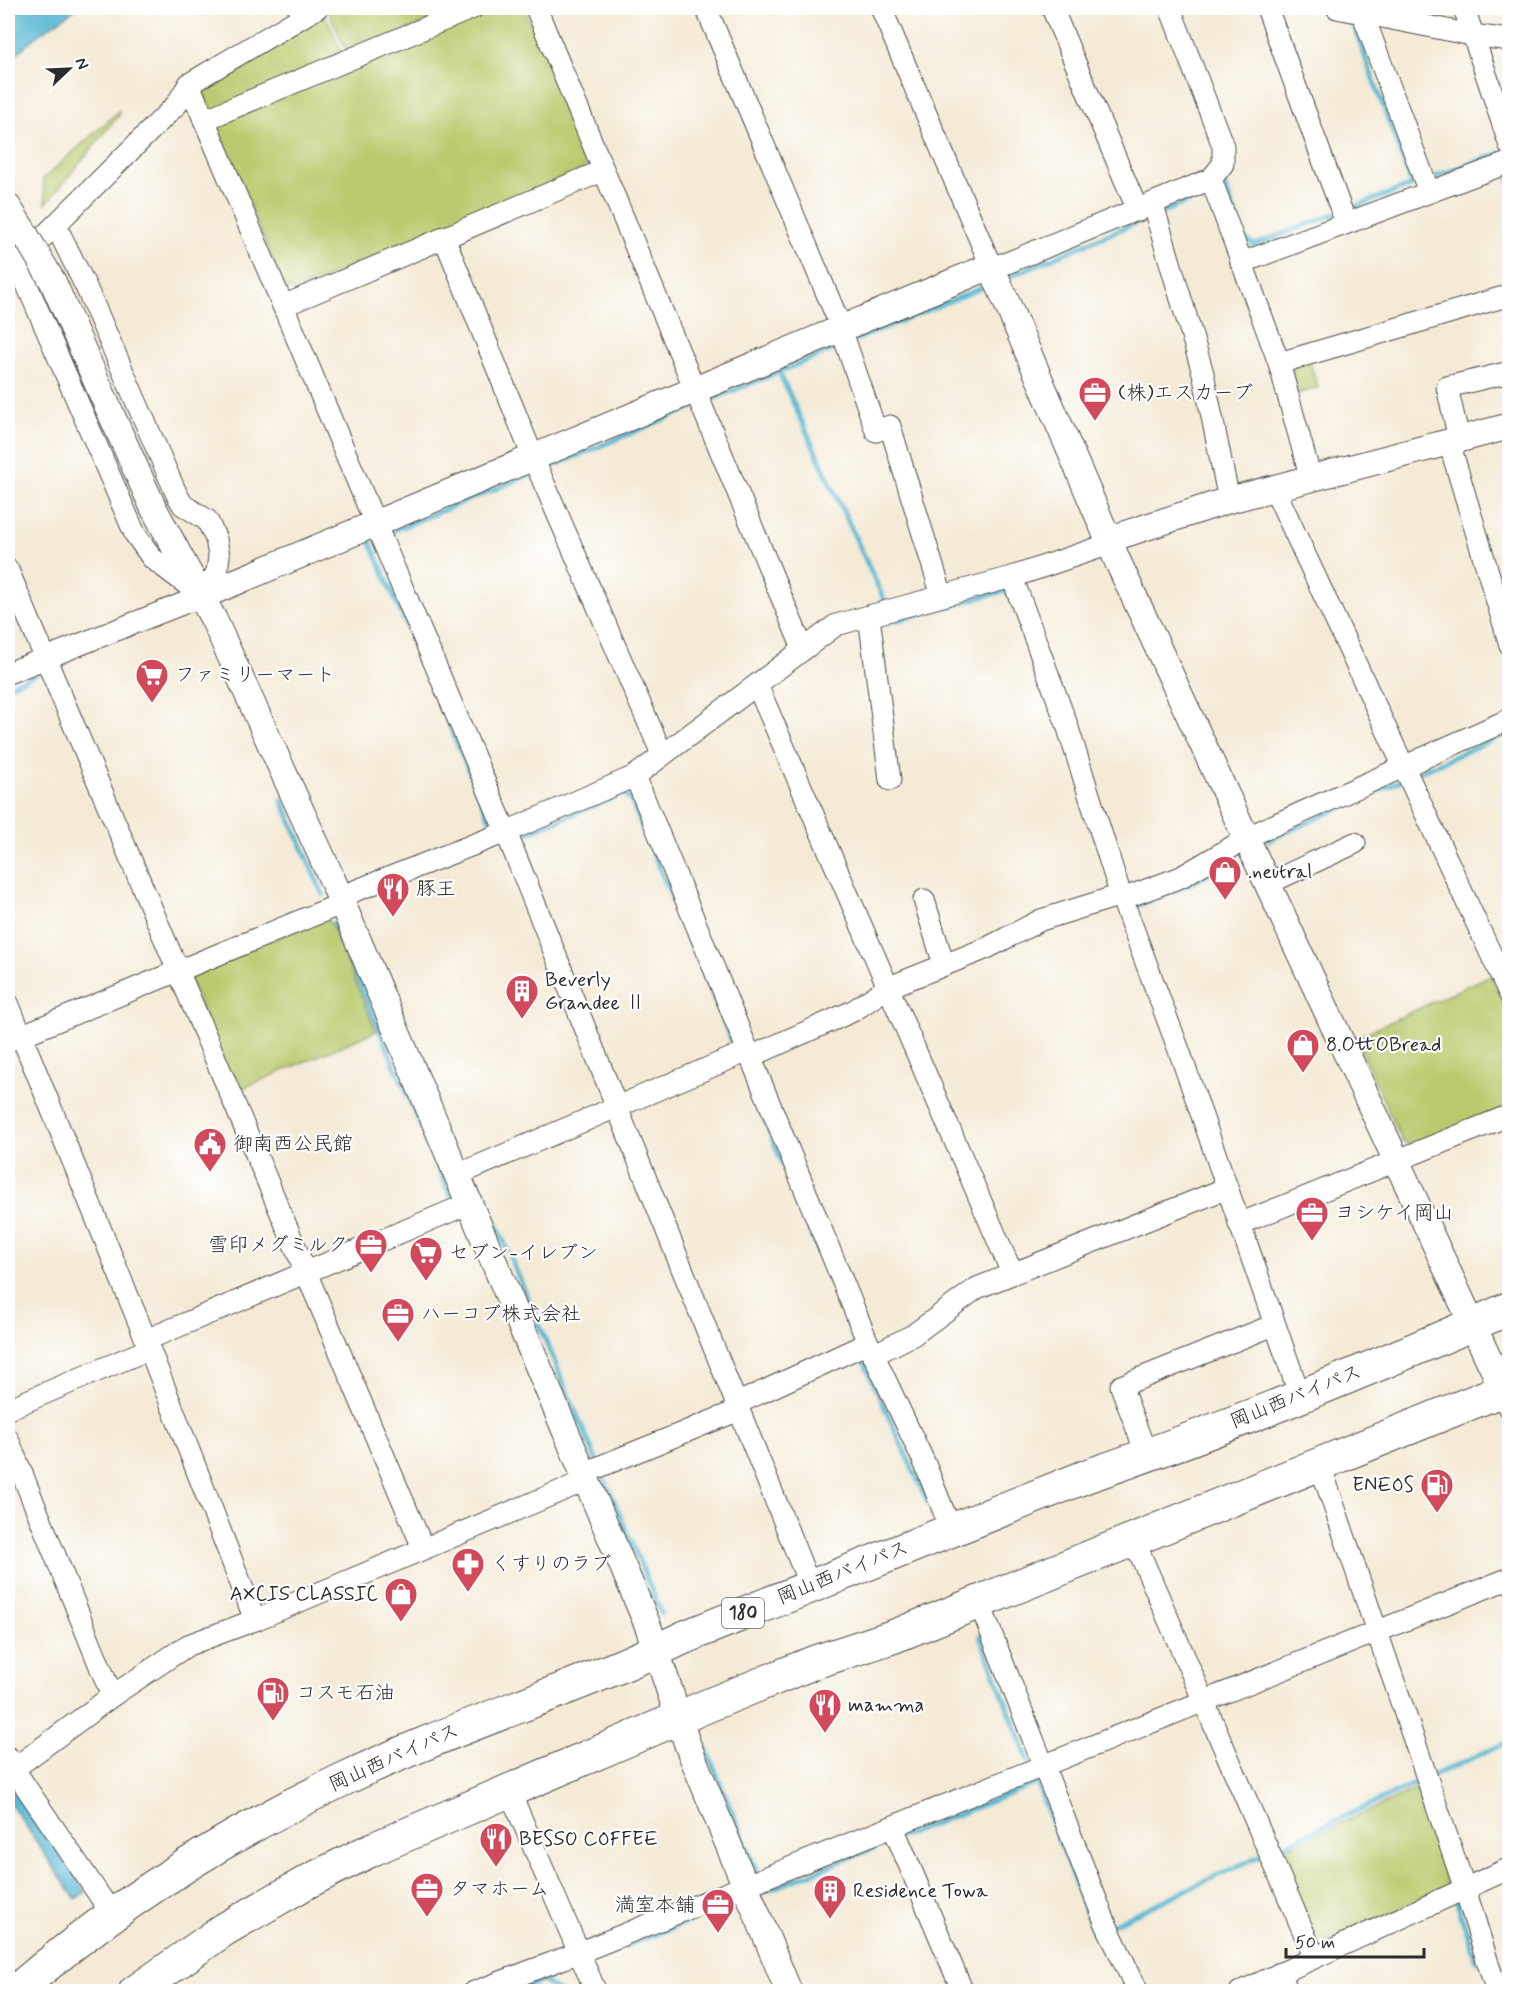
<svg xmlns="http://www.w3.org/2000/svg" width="1517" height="1999" viewBox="0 0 1517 1999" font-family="Mynerve,'Klee One',sans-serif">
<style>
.green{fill:#b9cb6e;stroke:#727b4c;stroke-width:1.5}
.water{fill:#53b7d1;stroke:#3f717e;stroke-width:1.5}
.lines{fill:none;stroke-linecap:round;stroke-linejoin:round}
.stream{stroke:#53b7d1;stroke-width:5}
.minor-casing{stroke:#494845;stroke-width:23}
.tertiary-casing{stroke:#494845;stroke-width:28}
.trunk-casing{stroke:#494845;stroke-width:35}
.minor{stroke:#fff;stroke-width:21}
.tertiary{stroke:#fff;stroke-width:26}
.trunk{stroke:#fff;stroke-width:33}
.tertiary-bridge-casing{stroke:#494845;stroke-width:28;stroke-linecap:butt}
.tertiary-bridge{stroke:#fff;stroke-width:26}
.labels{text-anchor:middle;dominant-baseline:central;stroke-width:4.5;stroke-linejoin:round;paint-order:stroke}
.shield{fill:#fff;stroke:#6b6b6b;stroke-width:1.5}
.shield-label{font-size:18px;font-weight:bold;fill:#2b2b2b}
.poi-label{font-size:20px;fill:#2b2b2b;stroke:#fff;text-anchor:start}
.street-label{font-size:20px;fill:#2b2b2b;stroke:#fff}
</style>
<rect width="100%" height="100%" fill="#fff"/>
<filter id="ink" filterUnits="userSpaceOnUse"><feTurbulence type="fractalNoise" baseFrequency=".0167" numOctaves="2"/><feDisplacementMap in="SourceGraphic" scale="12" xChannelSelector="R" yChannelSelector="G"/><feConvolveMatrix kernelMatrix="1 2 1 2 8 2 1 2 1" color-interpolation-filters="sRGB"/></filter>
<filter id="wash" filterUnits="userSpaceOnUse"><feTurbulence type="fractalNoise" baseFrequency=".008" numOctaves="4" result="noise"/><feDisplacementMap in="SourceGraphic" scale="24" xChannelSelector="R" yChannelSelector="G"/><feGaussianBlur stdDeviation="1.35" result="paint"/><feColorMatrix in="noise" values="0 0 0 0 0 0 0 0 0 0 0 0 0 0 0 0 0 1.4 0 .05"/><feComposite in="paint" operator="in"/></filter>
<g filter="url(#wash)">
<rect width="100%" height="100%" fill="#f4ead6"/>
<g class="green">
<polygon points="334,8 460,8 348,55 328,10"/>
<polygon points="484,8 524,8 588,159 584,170 295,291 284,287 216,126 220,119"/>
<polygon points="324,12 344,58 212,113 203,91 210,77"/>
<polygon points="119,111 119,115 46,204 43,179"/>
<polygon points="1310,362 1318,388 1296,394 1290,373 1295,366"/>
<polygon points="324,919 331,923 376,1031 236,1091 190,982 195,970"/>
<polygon points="1491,975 1509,1015 1509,1108 1414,1146 1402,1141 1355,1038"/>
<polygon points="1417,1789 1448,1888 1327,1943 1315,1938 1277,1852"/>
</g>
<g class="water">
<polygon points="8,8 77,8 34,38 8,62"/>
<polygon points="8,1776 86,1892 75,1899 8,1800"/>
</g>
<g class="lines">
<g class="stream">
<polyline points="1390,8 1443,18"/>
<polyline points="1436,176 1500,153"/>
<polyline points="1509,179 1510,180"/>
<polyline points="1219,188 1225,186 1244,238 1254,245 1337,213"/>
<polyline points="1346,210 1412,185 1351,18"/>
<polyline points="1160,213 1210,192"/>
<polyline points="1003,279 1152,216"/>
<polyline points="850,342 991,284"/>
<polyline points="779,372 887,606"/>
<polyline points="706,402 842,346"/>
<polyline points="543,470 698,405"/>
<polyline points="390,532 534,473"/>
<polyline points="370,541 492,825"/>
<polyline points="891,615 894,621 1007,590 1009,594"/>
<polyline points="8,686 36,674"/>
<polyline points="1412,775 1510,732"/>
<polyline points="282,800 323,895"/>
<polyline points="522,835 622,794 630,798 736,1051"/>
<polyline points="1269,840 1404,779"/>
<polyline points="1132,908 1193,883 1235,858"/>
<polyline points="334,923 450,1195 452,1194"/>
<polyline points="740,1060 856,1343"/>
<polyline points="477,1184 479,1183 597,1462"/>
<polyline points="859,1351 928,1503"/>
<polyline points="601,1470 661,1613"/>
<polyline points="980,1636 1031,1767"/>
<polyline points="705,1746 759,1876"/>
<polyline points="1432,1776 1510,1741"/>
<polyline points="901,1837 1037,1783 1094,1933 1103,1929"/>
<polyline points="1438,1842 1453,1888"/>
<polyline points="1274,1849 1424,1780"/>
<polyline points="756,1895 892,1841"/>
<polyline points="1455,1897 1477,1962"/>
<polyline points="1111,1925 1266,1853"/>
<polyline points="589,1961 744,1899"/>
<polyline points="541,1980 559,1992"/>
<polyline points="515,1992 580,1964"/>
</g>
</g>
</g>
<g filter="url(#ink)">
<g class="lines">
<g class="minor-casing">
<g id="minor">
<polyline points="536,8 803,649"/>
<polyline points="706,8 838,320 876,431 890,426 942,596"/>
<polyline points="881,8 991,266 1007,263 1211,179 1223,164 1223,146 1170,8"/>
<polyline points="1052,8 1138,211"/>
<polyline points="1267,8 1346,223"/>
<polyline points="1337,8 1472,35 1510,40"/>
<polyline points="1464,8 1510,146"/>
<polyline points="1362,12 1429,192"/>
<polyline points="189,84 506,832 810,1586"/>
<polyline points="204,120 473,8"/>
<polyline points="1211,179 1279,363 1311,479"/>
<polyline points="1153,205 1203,373 1229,500"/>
<polyline points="444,237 537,467 662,754"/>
<polyline points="17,262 135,534 152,558 198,593"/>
<polyline points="1241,263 1510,162"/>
<polyline points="8,272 177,104 189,84 317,8"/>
<polyline points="283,306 602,171"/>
<polyline points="1279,363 1510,295"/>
<polyline points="1459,439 1447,387 1510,372"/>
<polyline points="1449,442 1510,645"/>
<polyline points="1274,488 1510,995"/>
<polyline points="8,570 423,1548"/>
<polyline points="1012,577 1067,725 1122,899 1180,1053 1300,1396"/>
<polyline points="869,616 890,780"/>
<polyline points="8,673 202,596 217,572 219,556 216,539 207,520 183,505 177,495 86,287 56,226"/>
<polyline points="757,685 1012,1273"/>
<polyline points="635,776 868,1343 925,1464 951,1530"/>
<polyline points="1267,884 1355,843"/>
<polyline points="1122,899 1181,877 1254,834 1510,719"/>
<polyline points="924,900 944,965"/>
<polyline points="8,1003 146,1340 255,1620"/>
<polyline points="8,1041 331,908 352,892 506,832 635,776 836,625 1012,577 1098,548 1109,541"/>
<polyline points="750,1057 853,1011 887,988 987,948 1041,920 1121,895"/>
<polyline points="457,1175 748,1051"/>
<polyline points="1239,1224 1510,1115"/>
<polyline points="146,1340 470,1203"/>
<polyline points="873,1355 913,1335 977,1288 1227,1188"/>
<polyline points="736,1404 868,1343"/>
<polyline points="8,1409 149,1349"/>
<polyline points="8,1439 112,1696"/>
<polyline points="1147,1456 1121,1386 1274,1325"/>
<polyline points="1320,1465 1465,1889 1497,1992"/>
<polyline points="584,1473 739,1410"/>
<polyline points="1134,1540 1314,1956"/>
<polyline points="979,1602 1105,1922 1138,1992"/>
<polyline points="8,1757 13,1768 112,1914"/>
<polyline points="8,1773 112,1696 188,1645 255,1620 587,1480"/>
<polyline points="509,1790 596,1992"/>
<polyline points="893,1827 963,1992"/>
<polyline points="1280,1973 1288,1992"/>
<polyline points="474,1992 578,1953 1510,1578"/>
<polyline points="1240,1992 1510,1868"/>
</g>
</g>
<g class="tertiary-casing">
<g id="tertiary">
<polyline points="8,207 22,229"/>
<polyline points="103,396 153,507 214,620 332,879 648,1626 688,1746 789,1992"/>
<polyline points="1109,541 1116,537 1229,500 1510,426"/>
<polyline points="202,596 991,266 1118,562 1510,1405"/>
</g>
</g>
<g class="trunk-casing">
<g id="trunk">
<path d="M15,1992C114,1906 224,1836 342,1780C454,1726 573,1691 685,1637L1087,1476C1231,1427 1371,1369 1510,1308"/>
<polyline points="135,1992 225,1929 307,1882 373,1849 709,1705 815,1662 895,1636 979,1602 1510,1387"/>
</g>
</g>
<use href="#minor" class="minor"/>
<use href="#tertiary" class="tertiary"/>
<use href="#trunk" class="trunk"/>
<g class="tertiary-bridge-casing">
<polyline id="tertiary-bridge" points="22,229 53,282 103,396"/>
</g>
<use href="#tertiary-bridge" class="tertiary-bridge"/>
</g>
</g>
<defs>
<g id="office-pin" transform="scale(1.725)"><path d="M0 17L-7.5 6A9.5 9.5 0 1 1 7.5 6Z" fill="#d1495b" stroke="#fff"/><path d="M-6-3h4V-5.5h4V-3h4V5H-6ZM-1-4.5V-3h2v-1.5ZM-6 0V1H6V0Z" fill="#fff"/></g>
<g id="supermarket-pin" transform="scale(1.725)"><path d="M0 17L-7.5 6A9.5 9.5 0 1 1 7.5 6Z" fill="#d1495b" stroke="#fff"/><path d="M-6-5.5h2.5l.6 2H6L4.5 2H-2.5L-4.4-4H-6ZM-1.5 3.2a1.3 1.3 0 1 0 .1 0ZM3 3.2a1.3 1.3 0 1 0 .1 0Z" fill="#fff"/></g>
<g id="shop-pin" transform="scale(1.725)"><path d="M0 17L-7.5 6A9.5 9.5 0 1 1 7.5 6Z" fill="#d1495b" stroke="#fff"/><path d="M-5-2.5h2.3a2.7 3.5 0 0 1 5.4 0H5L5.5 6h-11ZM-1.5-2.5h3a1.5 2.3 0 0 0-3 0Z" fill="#fff"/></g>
<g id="restaurant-pin" transform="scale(1.725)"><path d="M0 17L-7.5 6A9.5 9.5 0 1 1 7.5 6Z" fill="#d1495b" stroke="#fff"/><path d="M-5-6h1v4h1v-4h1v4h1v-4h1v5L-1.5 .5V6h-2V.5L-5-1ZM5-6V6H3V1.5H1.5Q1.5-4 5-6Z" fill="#fff"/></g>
<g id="building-pin" transform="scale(1.725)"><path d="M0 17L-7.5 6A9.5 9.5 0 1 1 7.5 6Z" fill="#d1495b" stroke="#fff"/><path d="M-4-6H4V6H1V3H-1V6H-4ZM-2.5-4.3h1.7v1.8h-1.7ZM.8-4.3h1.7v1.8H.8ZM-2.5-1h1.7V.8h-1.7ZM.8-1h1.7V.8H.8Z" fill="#fff"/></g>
<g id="civic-pin" transform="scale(1.725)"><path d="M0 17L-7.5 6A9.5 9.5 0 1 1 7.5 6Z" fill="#d1495b" stroke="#fff"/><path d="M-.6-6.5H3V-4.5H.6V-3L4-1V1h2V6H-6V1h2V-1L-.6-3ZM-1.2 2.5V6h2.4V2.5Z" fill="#fff"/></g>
<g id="fuel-pin" transform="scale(1.725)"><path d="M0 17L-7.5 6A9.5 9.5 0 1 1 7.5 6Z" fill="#d1495b" stroke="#fff"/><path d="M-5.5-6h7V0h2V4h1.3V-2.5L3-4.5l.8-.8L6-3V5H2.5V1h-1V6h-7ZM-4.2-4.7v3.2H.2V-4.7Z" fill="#fff"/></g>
<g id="pharmacy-pin" transform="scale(1.725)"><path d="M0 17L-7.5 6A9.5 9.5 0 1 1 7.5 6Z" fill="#d1495b" stroke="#fff"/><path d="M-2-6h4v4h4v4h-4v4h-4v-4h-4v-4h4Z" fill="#fff"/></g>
</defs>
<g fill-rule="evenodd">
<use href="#office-pin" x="1095" y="393"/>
<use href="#supermarket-pin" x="152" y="675"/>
<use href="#shop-pin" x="1225" y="872"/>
<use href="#restaurant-pin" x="393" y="889"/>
<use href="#building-pin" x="522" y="991"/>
<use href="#shop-pin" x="1303" y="1045"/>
<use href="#civic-pin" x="210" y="1144"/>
<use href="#office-pin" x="1312" y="1213"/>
<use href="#office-pin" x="371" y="1245"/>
<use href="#supermarket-pin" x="426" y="1253"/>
<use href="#office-pin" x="398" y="1314"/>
<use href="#fuel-pin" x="1437" y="1485"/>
<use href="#pharmacy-pin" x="468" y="1564"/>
<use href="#shop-pin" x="401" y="1594"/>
<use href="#fuel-pin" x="273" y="1693"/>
<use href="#restaurant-pin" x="825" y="1705"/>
<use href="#restaurant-pin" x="496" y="1839"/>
<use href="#office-pin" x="427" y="1889"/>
<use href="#building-pin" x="830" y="1891"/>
<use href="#office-pin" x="718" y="1905"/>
</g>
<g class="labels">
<rect class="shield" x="722" y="1598" width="42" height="30" rx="4.5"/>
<g class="shield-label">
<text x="743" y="1613">180</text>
</g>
<g class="poi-label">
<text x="1118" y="393">(株)エスカーブ</text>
<text x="175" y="675">ファミリーマート</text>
<text x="1248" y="872">.neutral</text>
<text x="416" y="889">豚王</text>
<text x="545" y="980">Beverly<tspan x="545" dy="23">Grandee Ⅱ</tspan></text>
<text x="1326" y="1045">8.OttOBread</text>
<text x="233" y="1144">御南西公民館</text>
<text x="1335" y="1213">ヨシケイ岡山</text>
<text x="348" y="1245" text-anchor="end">雪印メグミルク</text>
<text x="449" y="1253">セブン-イレブン</text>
<text x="421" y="1314">ハーコブ株式会社</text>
<text x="1414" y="1485" text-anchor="end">ENEOS</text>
<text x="491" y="1564">くすりのラブ</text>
<text x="378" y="1594" text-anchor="end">AXCIS CLASSIC</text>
<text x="296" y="1693">コスモ石油</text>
<text x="848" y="1705">mamma</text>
<text x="519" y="1839">BESSO COFFEE</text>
<text x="450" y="1889">タマホーム</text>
<text x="853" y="1891">Residence Towa</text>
<text x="695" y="1905" text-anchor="end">満室本舗</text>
</g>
<g class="street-label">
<text transform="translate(1296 1397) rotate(-22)">岡山西バイパス</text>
<text transform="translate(843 1573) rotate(-22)">岡山西バイパス</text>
<text transform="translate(394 1758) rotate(-24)">岡山西バイパス</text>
</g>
</g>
<rect width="1517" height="1999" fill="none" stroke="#fff" stroke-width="30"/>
<g transform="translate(69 69) rotate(67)" stroke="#ffffff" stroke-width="4.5" paint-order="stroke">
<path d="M0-4.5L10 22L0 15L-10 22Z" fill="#2b2b2b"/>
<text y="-9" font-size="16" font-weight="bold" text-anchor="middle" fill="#2b2b2b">N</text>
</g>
<path d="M1286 1948v9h138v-9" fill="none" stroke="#2b2b2b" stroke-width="3"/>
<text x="1295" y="1948" font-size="18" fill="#2b2b2b" stroke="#ffffff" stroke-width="4.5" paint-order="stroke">50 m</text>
</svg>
